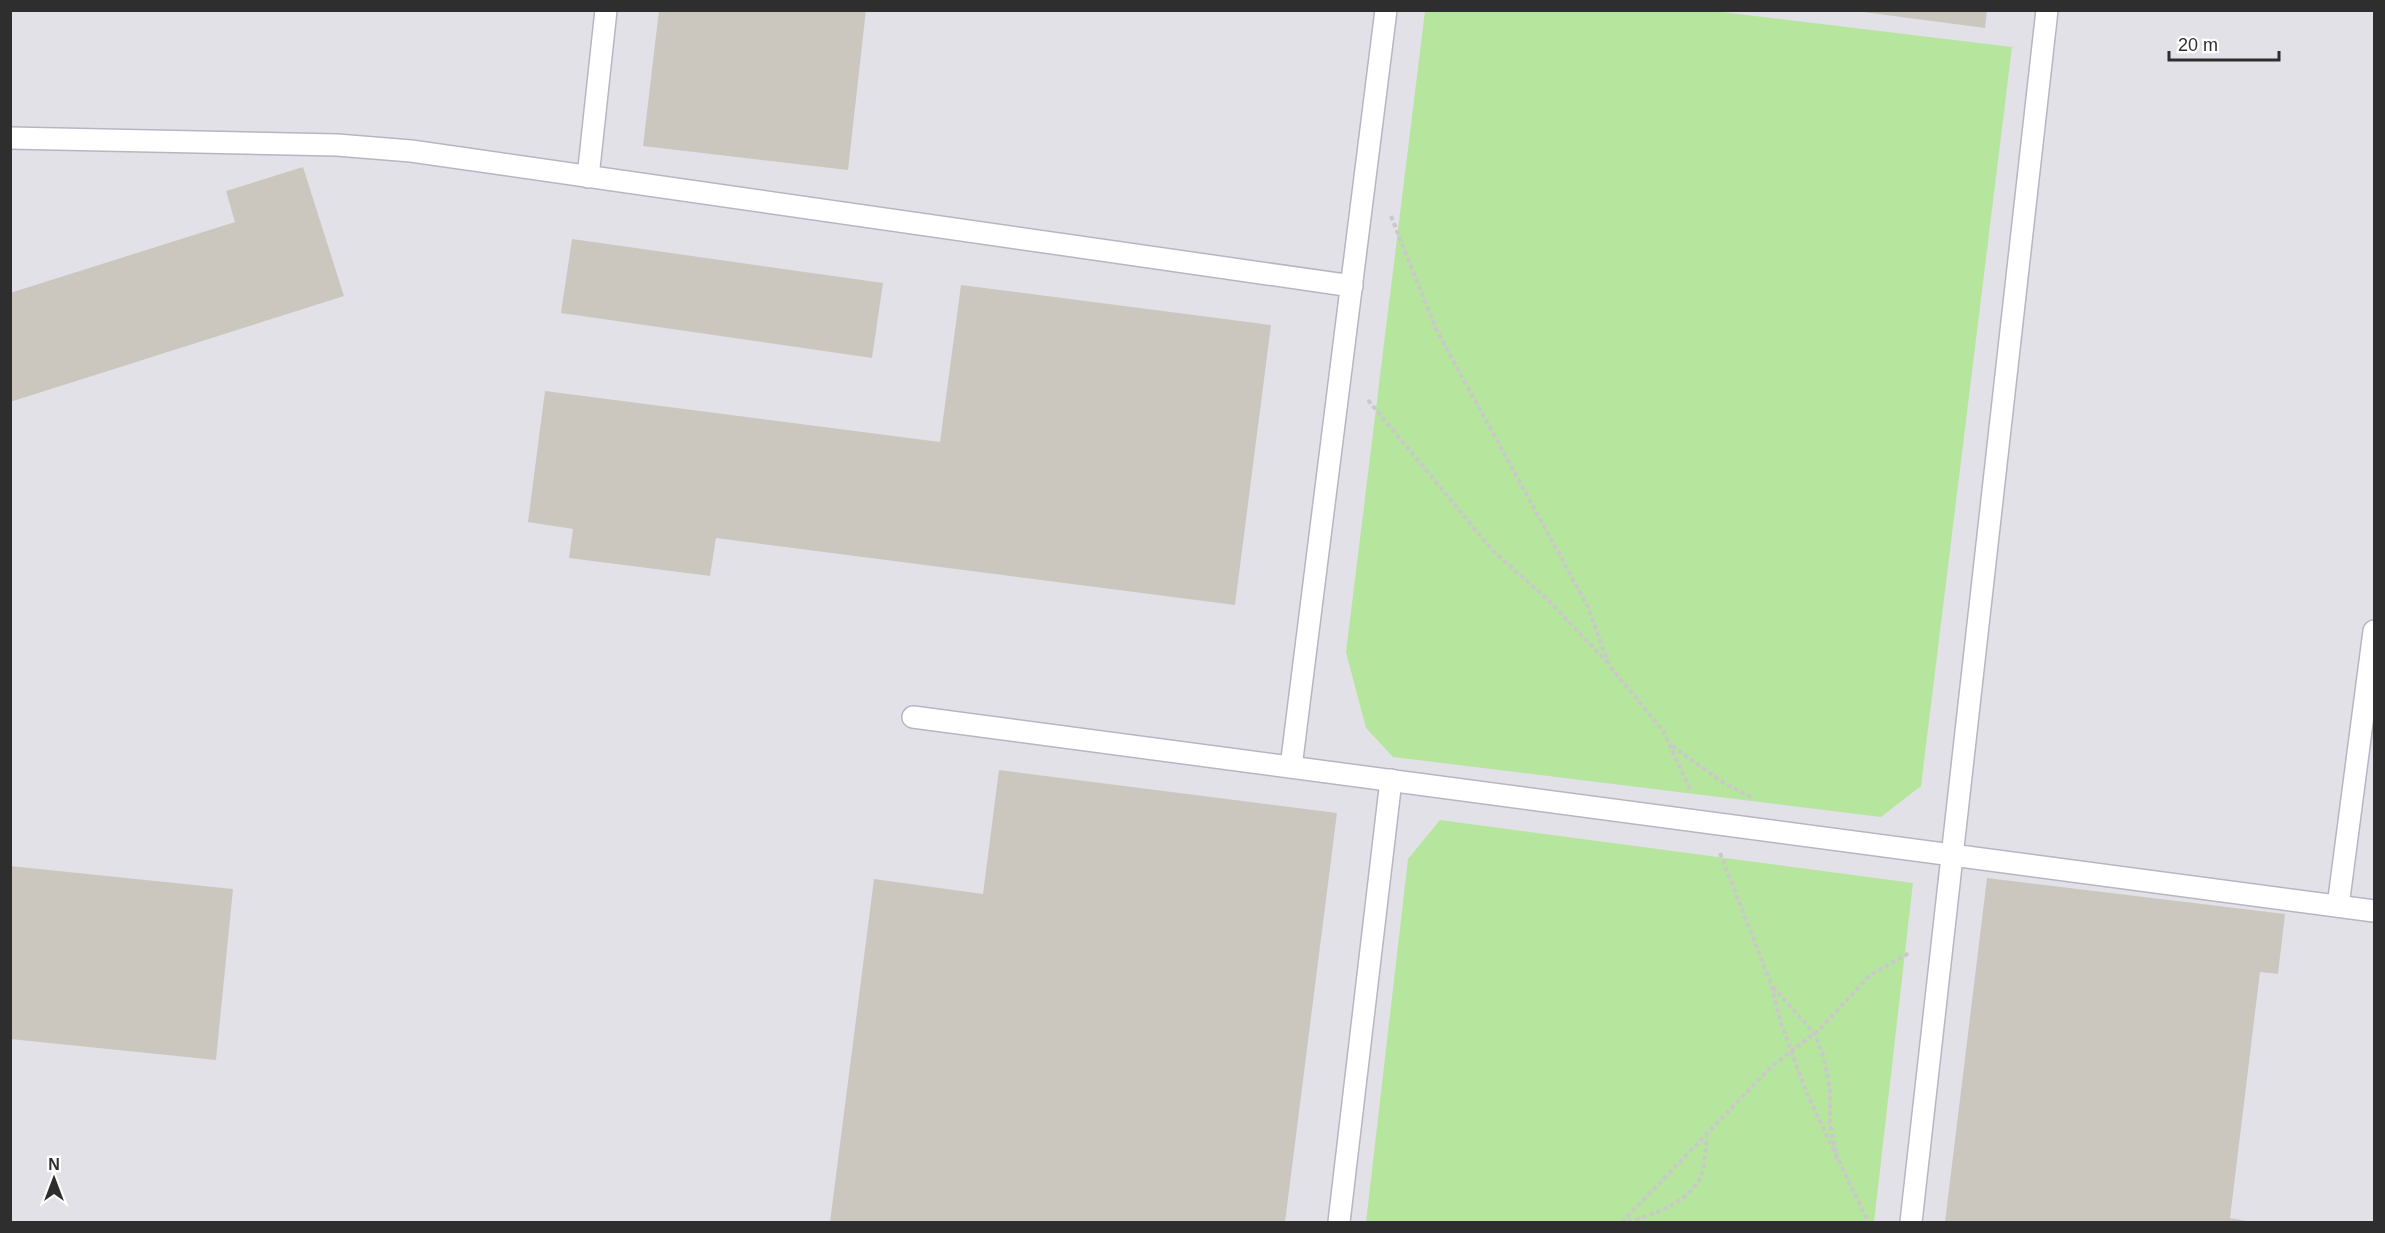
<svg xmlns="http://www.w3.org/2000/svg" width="2385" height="1233" viewBox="0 0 2385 1233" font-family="Arial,sans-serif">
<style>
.industrial{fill:#e3e1e8}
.green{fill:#b6e59e}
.building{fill:#cbc7bf}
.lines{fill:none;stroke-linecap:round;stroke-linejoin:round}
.service-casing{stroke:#b4b7c1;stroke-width:24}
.path{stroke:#c9c9c9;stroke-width:4;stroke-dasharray:4.5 3;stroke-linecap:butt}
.service{stroke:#fff;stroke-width:21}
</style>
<rect width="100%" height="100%" fill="#efe9e1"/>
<rect class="industrial" x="11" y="11" width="2363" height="1211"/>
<g class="green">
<polygon points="1425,11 1714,11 2012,47 1921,786 1881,817 1393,757 1366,728 1346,652"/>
<polygon points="1440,820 1913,883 1874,1222 1366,1222 1408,859"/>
</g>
<g class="building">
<polygon points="659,10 866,10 848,170 643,146"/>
<polygon points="1848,10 1987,10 1985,28"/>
<polygon points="303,167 344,296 10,402 10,293 235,222 226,191"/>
<polygon points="572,239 883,283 872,358 561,313"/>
<polygon points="961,285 1271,325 1235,605 716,538 710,576 569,558 573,529 528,522 545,391 940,442"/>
<polygon points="999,770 1337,813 1285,1222 830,1222 874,879 983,894"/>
<polygon points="10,866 233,889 216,1060 10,1039"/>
<polygon points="1987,878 2285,914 2278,974 2260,972 2230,1218 2253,1222 1945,1222"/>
</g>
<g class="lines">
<g class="service-casing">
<g id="service">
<polyline points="10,138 337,145 411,151 1352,286"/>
<polyline points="588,177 606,10"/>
<polyline points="913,717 2374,911"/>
<polyline points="1291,767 1386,10"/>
<polyline points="2338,906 2374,631"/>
<polyline points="1339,1222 1391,780"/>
<polyline points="1911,1222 2047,10"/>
</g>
</g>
<g class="path">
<polyline points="1391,216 1436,329 1587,605 1609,665 1663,731 1691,791"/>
<polyline points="1368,400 1493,551 1548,600 1607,662"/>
<polyline points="1672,746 1724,783 1751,797"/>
<polyline points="1720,853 1771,984 1780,1020 1807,1094 1868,1222"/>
<polyline points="1773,987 1815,1034 1824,1058 1830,1089 1830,1123 1837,1159"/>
<polyline points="1622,1222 1771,1067 1820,1029 1870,975 1911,952"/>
<path d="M1628,1222C1655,1214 1694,1201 1703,1170C1705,1160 1705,1148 1707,1137"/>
</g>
<use href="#service" class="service"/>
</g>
<rect width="2385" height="1233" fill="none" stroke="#2e2e2e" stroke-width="24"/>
<g transform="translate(54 1179)" stroke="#ffffff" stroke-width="4.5" paint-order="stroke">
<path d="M0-4.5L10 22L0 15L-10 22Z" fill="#2e2e2e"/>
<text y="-9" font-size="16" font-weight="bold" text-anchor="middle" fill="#2e2e2e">N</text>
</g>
<path d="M2169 51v9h110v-9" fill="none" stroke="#2e2e2e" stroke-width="3"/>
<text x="2178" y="51" font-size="18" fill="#2e2e2e" stroke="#ffffff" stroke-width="4.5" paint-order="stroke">20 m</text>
</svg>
